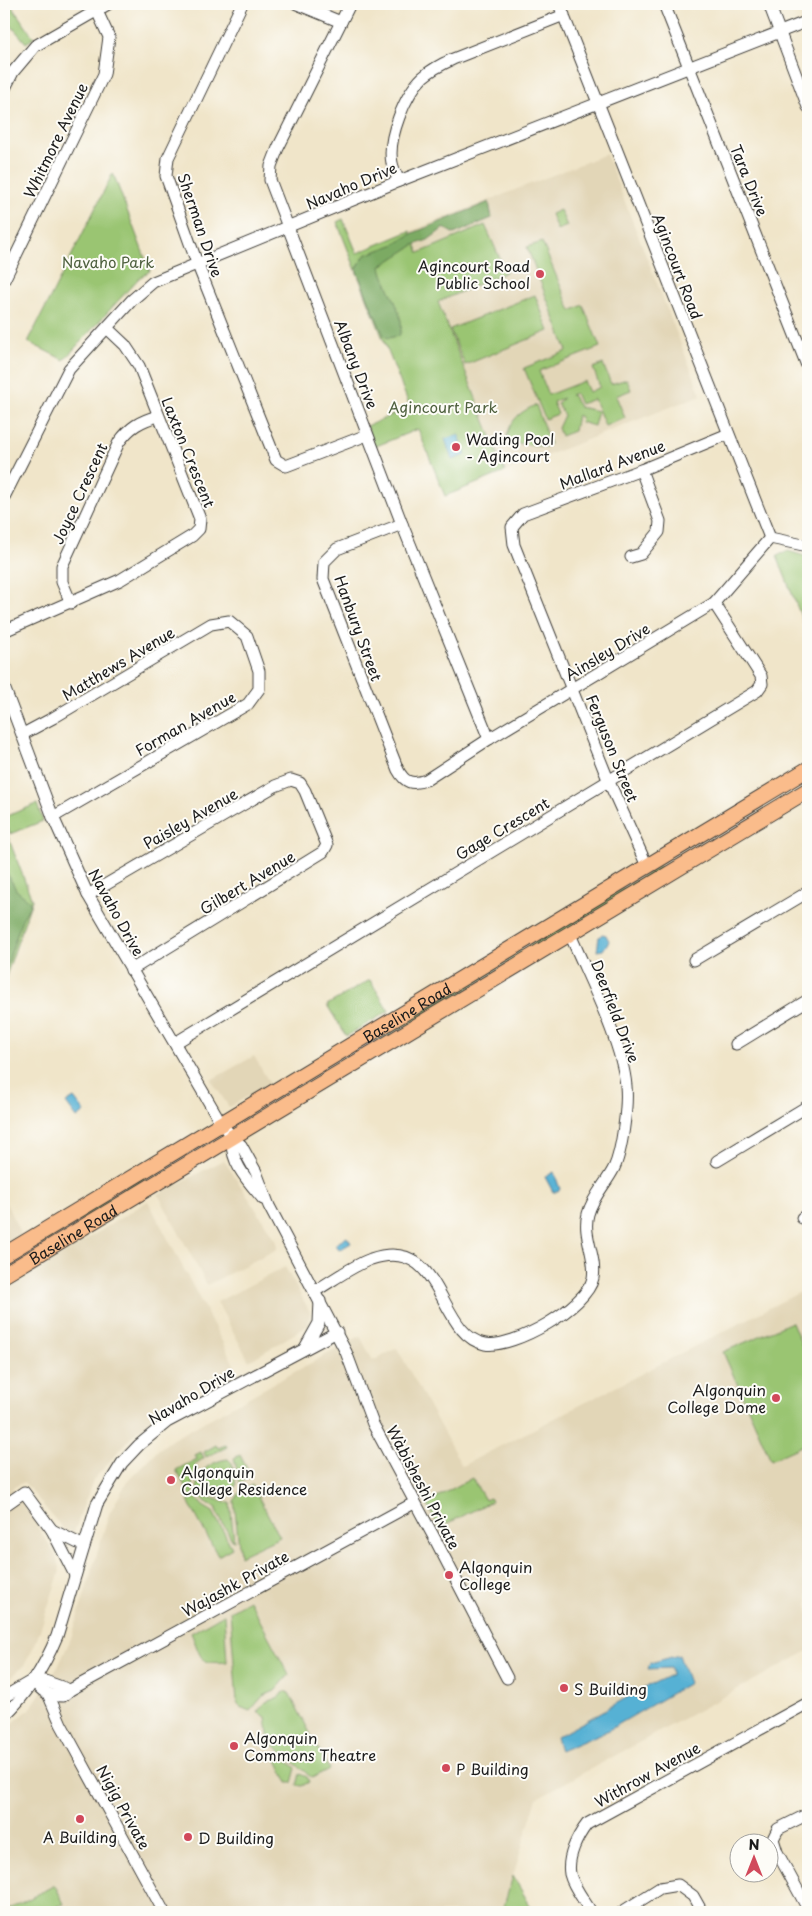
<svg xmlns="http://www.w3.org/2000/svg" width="812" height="1916" viewBox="0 0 812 1916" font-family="'Playpen Sans',sans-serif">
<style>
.built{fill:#e2d6b7}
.green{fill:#9ac572;stroke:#5b7047}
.forest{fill:#7baa64;stroke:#4c6340}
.water{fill:#56b1d4;stroke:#396678}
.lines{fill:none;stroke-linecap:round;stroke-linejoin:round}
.minor-casing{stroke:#3c3a36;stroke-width:13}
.major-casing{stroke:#3c3a36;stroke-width:17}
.minor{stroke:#fff;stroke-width:11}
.major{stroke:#fabc8b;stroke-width:15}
.poi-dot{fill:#d1495b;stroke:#fdfcf7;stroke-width:2}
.labels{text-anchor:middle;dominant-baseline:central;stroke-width:4;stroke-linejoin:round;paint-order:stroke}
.street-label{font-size:15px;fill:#1c1c1c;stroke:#fdfcf7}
.park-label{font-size:15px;fill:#4e603e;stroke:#fdfcf7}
.poi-label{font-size:15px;fill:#1c1c1c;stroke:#fdfcf7;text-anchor:start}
</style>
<rect width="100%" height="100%" fill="#fdfcf7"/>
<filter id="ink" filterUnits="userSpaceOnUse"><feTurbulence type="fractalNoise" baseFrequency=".02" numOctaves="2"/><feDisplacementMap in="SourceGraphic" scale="10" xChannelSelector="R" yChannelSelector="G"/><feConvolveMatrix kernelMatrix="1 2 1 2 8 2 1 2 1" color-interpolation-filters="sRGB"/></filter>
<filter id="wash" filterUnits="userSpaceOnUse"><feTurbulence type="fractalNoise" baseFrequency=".0096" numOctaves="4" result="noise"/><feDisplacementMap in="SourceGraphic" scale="20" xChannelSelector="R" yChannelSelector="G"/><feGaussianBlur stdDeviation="1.12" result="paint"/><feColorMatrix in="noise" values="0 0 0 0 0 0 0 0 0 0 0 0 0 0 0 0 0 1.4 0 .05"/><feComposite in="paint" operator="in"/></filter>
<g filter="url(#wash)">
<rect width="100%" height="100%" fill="#f0e5c9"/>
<g class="built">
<polygon points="606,154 701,395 505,472 411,231"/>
<polygon points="254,1056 270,1084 229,1107 211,1080"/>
<polygon points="224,1160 277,1242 277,1249 207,1285 158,1194"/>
<polygon points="5,1201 21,1234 4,1245 4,1202"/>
<polygon points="148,1201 237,1370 137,1431 93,1480 74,1532 64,1530 24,1482 12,1488 56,1555 60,1571 36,1642 25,1664 4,1685 4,1291"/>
<polygon points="285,1267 310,1312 309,1325 249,1361 217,1302"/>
<polygon points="808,1288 808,1651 537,1798 502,1912 4,1912 4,1730 30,1709 58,1667 72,1636 109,1514 127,1482 158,1450 173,1439 360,1336 373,1361 397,1348 462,1466"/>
</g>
<g class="green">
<polygon points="4,4 10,4 34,38 26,43 4,17"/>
<polygon points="113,173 150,271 139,278 64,360 28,342"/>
<polygon points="560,210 567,226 557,230 551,214"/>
<polygon points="343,219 357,253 410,231 419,253 485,225 506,272 438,302 505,472 445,496 418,429 374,447 367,426 410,407 337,222"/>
<polygon points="542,242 571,311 583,305 600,347 539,371 548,395 584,381 589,392 600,387 593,368 603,364 611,384 627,379 631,390 616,396 625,418 605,426 594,399 580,404 575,393 570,395 573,396 579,407 598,411 594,426 580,422 581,417 577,415 574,431 561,436 558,428 564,415 557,404 563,398 553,402 558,414 545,419 524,368 567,351 527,247"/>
<polygon points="535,295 549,331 465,365 450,329"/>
<path d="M536,405L550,444L546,447L506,442C509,422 517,413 536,405Z"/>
<polygon points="788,551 808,557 808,634 777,556"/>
<polygon points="37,804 43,821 10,834 4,817"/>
<polygon points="4,826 32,900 4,982"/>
<polygon points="660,866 663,871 379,1043 378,1041 400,1024"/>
<polygon points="370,980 389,1011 346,1036 327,1005"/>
<polygon points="145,1176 146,1178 123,1195 4,1267 4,1261"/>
<polygon points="792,1322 808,1360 808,1443 771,1460 723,1352"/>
<polygon points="216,1445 218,1448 226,1445 227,1447 206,1457 204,1452"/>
<polygon points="201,1452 204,1458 194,1465 198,1469 192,1482 194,1495 187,1499 190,1496 189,1493 176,1470 197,1459 195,1455"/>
<polygon points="240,1455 251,1477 240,1483 234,1458"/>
<path d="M228,1459L232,1463L236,1485L228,1497L199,1493C191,1474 211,1461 228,1459Z"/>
<polygon points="472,1478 485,1500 490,1498 492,1501 439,1528 428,1506 428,1502"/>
<polygon points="252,1485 280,1537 240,1556 234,1501 241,1491"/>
<polygon points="200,1495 230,1503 234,1541 232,1540 217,1513 217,1508 206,1502"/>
<polygon points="195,1497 203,1506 213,1512 232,1548 218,1556 188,1501"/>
<polygon points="249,1600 289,1675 275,1691 263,1696 250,1711 240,1707 237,1702 230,1611"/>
<path d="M224,1614L227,1662C197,1665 202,1657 191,1633Z"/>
<polygon points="284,1691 289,1693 329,1769 312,1778 269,1741 266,1717 257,1712 266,1702 279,1697"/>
<polygon points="281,1755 296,1768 292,1783 288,1783 276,1758"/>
<polygon points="300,1774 307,1777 309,1782 302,1786 297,1785"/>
<polygon points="513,1876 534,1912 502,1912"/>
<polygon points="55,1885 64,1904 57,1906 60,1912 4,1912"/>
</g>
<g class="forest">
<path d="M489,202L492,218L454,234L444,228L428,240L414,245L381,266C384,286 409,317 399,336L388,338L384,336L357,272V268L365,255L393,245L413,233Z"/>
<polygon points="4,868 17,891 30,901 30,906 22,919 4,975"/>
</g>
<g class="water">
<polygon points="459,435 466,455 452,460 445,439"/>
<polygon points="602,934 606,935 609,941 603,950 597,951 599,937"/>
<polygon points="74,1098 85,1112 77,1118 66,1103"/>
<polygon points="554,1172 560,1189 558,1192 553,1192 545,1177"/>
<polygon points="347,1237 351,1243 339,1250 336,1244"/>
<path d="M679,1655L689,1683L607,1731L560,1751L556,1737C595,1717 631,1693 671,1675V1668L648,1669L650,1663Z"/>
</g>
</g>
<g filter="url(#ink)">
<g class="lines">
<g class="minor-casing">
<g id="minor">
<polyline points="242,4 168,158 166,176 197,263 276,460 286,466 367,435"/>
<polyline points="297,4 341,22"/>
<polyline points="350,4 278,148 271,166 270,180 402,524 489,739"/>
<polyline points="559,4 770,538"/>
<polyline points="664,4 808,368"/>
<polyline points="769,4 808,107"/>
<polyline points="4,90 13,72 35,46 108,4"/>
<path d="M399,181C397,176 393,169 392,163C387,139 405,94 423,77C432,69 442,64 453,59L564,15"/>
<polyline points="4,280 104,74 109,37 97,11"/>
<polyline points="4,497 69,369 132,300 153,282 399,181 808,21"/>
<path d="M402,524L337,549L324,562L323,579L398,770C405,783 412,785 426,780L489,739L714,603L770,538"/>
<polyline points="770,538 808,546"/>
<polyline points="631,557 641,554 659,532 660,521 641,470"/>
<path d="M71,603L62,582V566L119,442C130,427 140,421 158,416"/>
<polyline points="4,631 120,580 192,536 199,529 200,519 139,366 125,345 107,328"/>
<polyline points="4,687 53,817 88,895 217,1116 232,1138 241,1145 256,1172 269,1206 346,1352 373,1424 437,1543 507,1678"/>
<polyline points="23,734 53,718 211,624 229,621 247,636 259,671 259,689 248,704 53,817"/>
<polyline points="647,866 609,782 514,545 512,527 523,514 641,470 728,434"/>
<polyline points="88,895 275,786 291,780 300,783 305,791 327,845 323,852 131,970"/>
<polyline points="694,960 808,892"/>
<polyline points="175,1043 757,691 762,684 761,676 714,603"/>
<polyline points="736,1044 808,1000"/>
<path d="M232,1138C230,1163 248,1181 263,1199"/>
<polyline points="717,1161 808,1106"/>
<polyline points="802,1218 808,1214"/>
<path d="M315,1291C332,1281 352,1266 371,1259C444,1234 437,1335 485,1344C513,1349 587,1307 593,1278C597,1257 582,1236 588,1214C593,1196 606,1184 614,1168C622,1151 628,1106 626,1086C622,1041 588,977 570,934"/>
<polyline points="305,1348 319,1323 320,1301"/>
<polyline points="4,1506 24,1492 52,1530 75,1575"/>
<polyline points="52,1530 84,1546"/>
<path d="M33,1680C42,1692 48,1696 63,1696L70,1690L414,1503"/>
<polyline points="33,1680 45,1681 70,1690"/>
<polyline points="49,1696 61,1724 164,1912"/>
<polyline points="4,1697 33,1680"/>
<path d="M4,1716C28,1694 45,1665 57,1636L97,1504L122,1463L139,1445L167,1422L337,1332"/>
<polyline points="808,1814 778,1829 773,1839 777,1852 808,1909"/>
<path d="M591,1912C585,1901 573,1887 570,1874C567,1857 577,1837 587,1824L808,1703"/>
<polyline points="622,1912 660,1888 678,1885 693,1896 702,1912"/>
</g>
</g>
<g class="major-casing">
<g id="major">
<path id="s1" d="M4,1255L808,769"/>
<path id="s2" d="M4,1275L808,790"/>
</g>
</g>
<use href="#minor" class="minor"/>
<use href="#major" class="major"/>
</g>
</g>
<g class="poi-dot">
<circle cx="540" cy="274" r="5"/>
<circle cx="456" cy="447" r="5"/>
<circle cx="776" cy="1398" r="5"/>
<circle cx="171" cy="1480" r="5"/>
<circle cx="449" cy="1575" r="5"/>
<circle cx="564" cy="1688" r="5"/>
<circle cx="234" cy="1746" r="5"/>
<circle cx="446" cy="1768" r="5"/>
<circle cx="80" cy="1819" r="5"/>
<circle cx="188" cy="1837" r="5"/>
</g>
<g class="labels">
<g class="street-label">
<text transform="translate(55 140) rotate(-64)">Whitmore Avenue</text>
<text transform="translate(750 180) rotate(68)">Tara Drive</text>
<text transform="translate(351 185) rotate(-23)">Navaho Drive</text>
<text transform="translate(201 225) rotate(71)">Sherman Drive</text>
<text transform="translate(678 266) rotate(69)">Agincourt Road</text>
<text transform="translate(357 364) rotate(69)">Albany Drive</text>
<text transform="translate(189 452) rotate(68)">Laxton Crescent</text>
<text transform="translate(612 464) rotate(-21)">Mallard Avenue</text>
<text transform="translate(79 493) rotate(-65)">Joyce Crescent</text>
<text transform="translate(359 628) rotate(70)">Hanbury Street</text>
<text transform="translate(607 651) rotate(-31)">Ainsley Drive</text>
<text transform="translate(118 663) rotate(-31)">Matthews Avenue</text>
<text transform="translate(185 723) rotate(-30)">Forman Avenue</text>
<text transform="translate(613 748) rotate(68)">Ferguson Street</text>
<text transform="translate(190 818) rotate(-30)">Paisley Avenue</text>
<text transform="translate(502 828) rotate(-31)">Gage Crescent</text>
<text transform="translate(247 882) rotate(-31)">Gilbert Avenue</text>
<text transform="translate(117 912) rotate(61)">Navaho Drive</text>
<text transform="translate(616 1011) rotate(69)">Deerfield Drive</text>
<text stroke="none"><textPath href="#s1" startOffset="470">Baseline Road</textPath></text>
<text stroke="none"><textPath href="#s2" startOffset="80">Baseline Road</textPath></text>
<text transform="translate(191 1395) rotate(-31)">Navaho Drive</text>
<text transform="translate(424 1487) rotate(62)">Wàbisheshì Private</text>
<text transform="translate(235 1583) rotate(-29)">Wajashk Private</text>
<text transform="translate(647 1774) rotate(-29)">Withrow Avenue</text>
<text transform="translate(124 1807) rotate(61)">Nigig Private</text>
</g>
<g class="park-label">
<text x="108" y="261">Navaho Park</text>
<text x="443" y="406">Agincourt Park</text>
</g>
<g class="poi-label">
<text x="530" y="265" text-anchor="end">Agincourt Road<tspan x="530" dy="17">Public School</tspan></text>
<text x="466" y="438">Wading Pool<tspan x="466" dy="17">- Agincourt</tspan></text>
<text x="766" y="1389" text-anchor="end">Algonquin<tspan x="766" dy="17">College Dome</tspan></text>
<text x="181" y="1471">Algonquin<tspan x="181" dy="17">College Residence</tspan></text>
<text x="459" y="1566">Algonquin<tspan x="459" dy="17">College</tspan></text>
<text x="574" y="1688">S Building</text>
<text x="244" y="1737">Algonquin<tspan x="244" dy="17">Commons Theatre</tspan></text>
<text x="456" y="1768">P Building</text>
<text x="80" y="1836" text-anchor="middle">A Building</text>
<text x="198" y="1837">D Building</text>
</g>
</g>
<rect width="812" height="1916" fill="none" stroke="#fdfcf7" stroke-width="20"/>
<g transform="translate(754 1858)"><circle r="24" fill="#fdfcf7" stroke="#a3a29f"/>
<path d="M0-4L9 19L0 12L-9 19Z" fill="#d1495b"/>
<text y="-8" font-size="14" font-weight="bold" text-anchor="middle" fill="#1c1c1c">N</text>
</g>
</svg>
